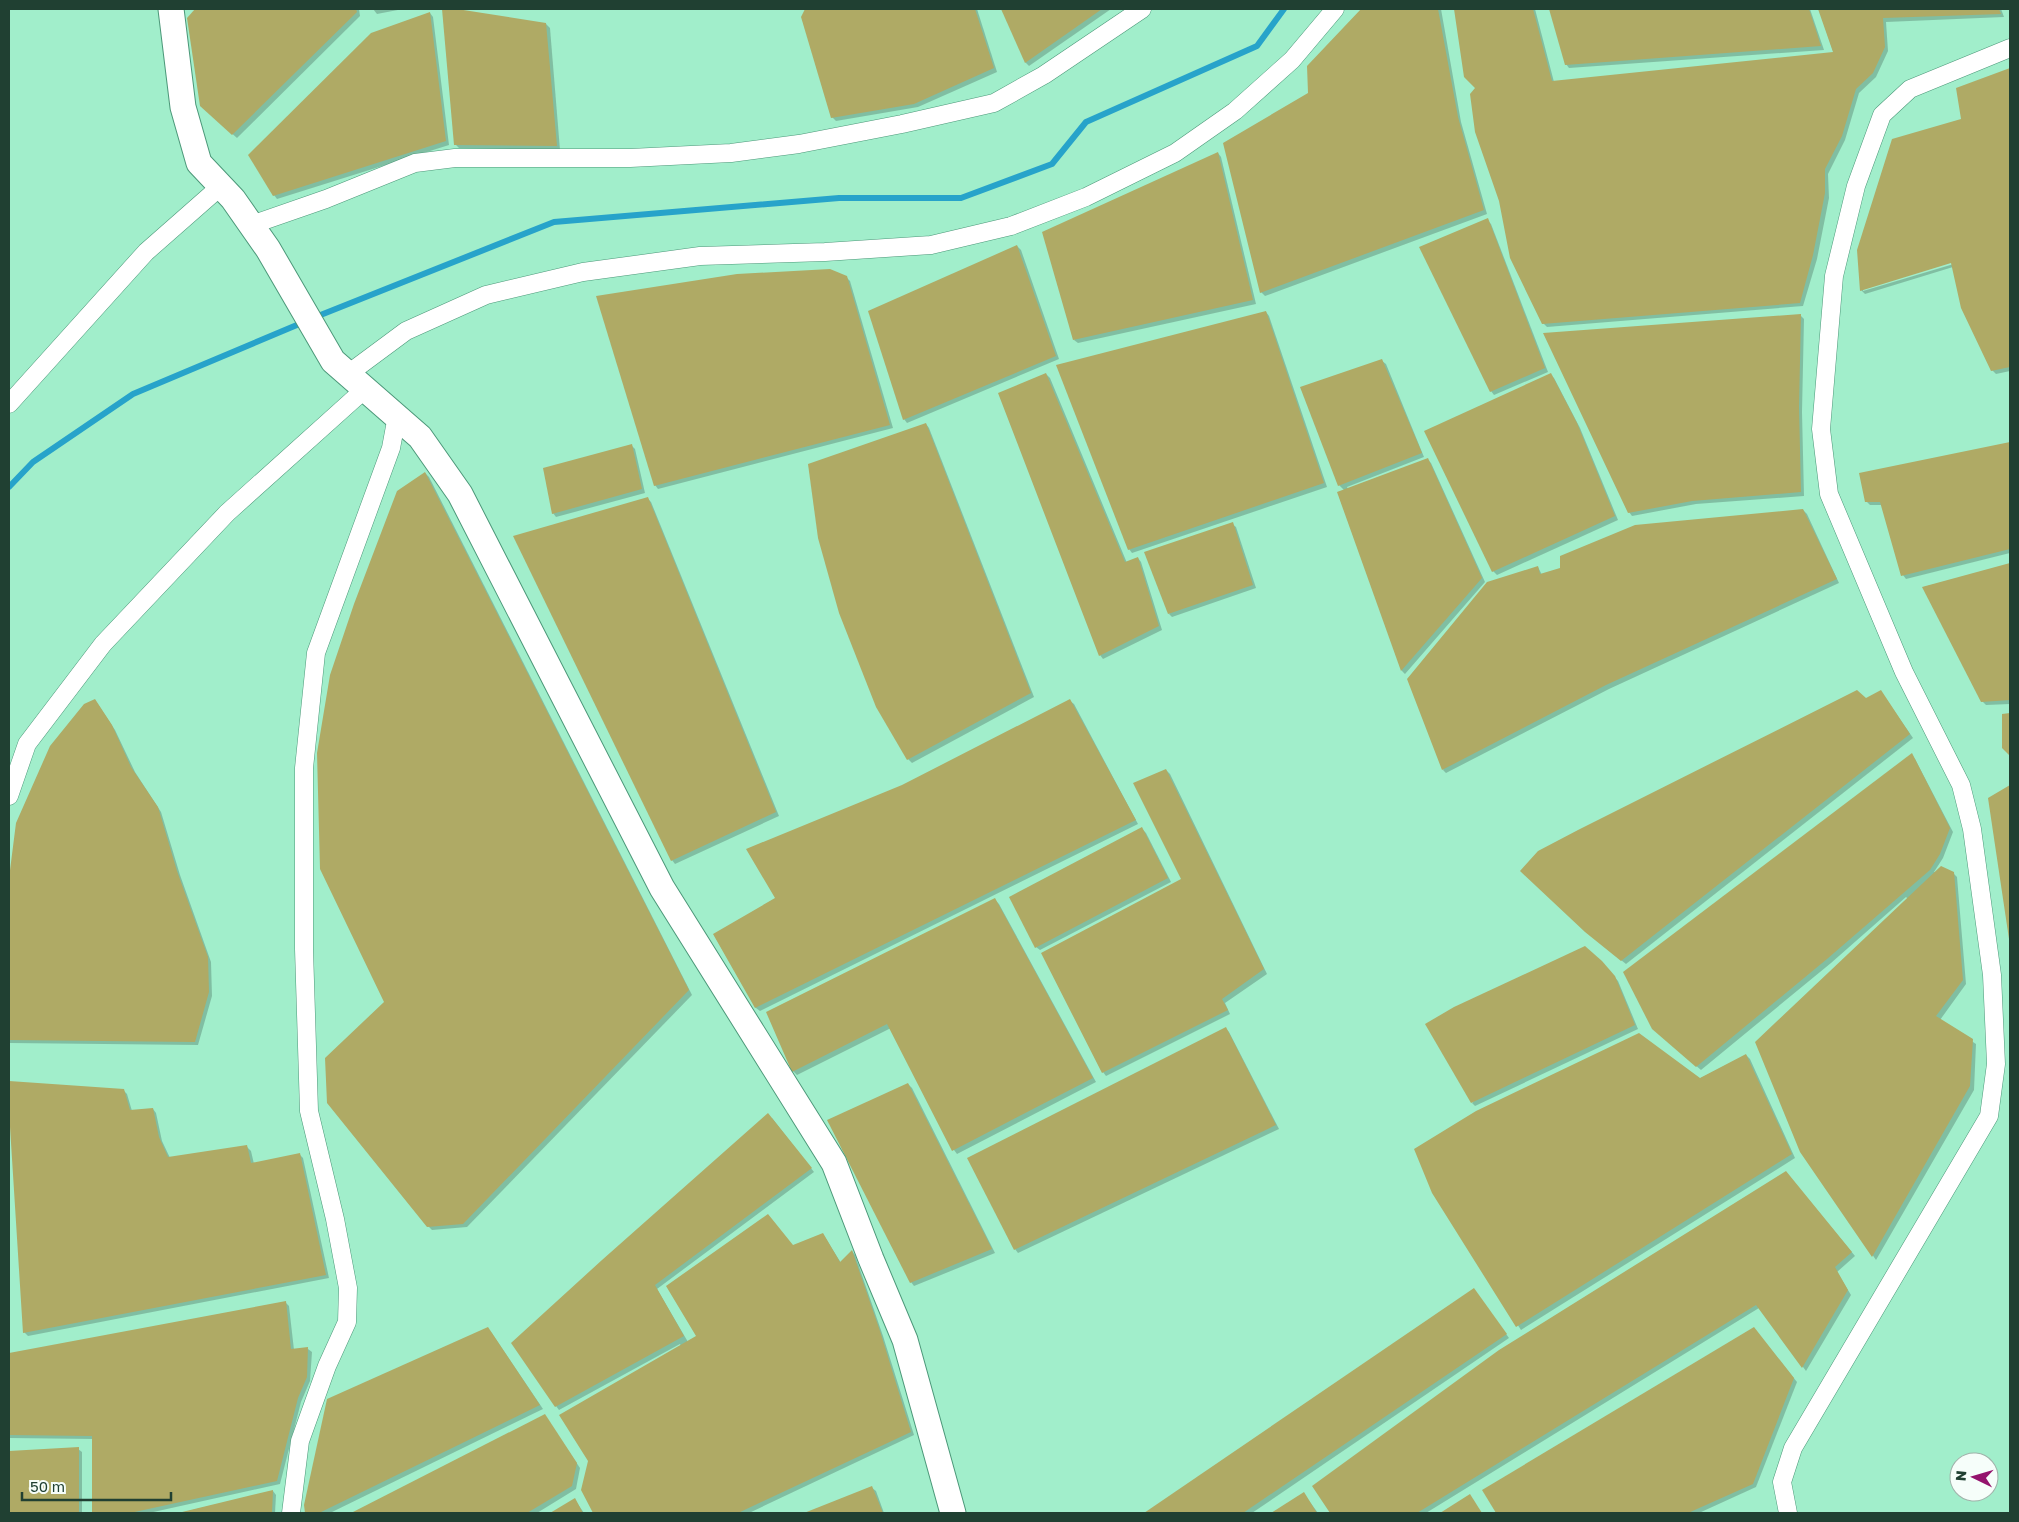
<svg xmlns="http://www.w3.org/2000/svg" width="2019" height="1522" viewBox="0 0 2019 1522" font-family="'Golos Text',sans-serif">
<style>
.shadow{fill:#0003;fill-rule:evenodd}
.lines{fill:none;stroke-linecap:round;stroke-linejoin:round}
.stream{stroke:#27a3ca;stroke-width:6}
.building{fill:#afaa65}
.street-casing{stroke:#4c9879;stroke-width:19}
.secondary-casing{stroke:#4c9879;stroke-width:27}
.street{stroke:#fff;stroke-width:18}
.secondary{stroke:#fff;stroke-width:25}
</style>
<rect width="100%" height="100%" fill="#a1eecb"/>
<g class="shadow">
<polygon points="197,9 359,9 360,16 237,138 201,106 188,18"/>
<polygon points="373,9 403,9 377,14"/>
<polygon points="443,9 546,24 550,28 560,150 459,148 455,144"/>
<polygon points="806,9 977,9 997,72 918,107 836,121 832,117 803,17"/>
<polygon points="1003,9 1111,9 1029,66 1026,63"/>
<polygon points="1363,9 1441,9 1461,122 1487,214 1265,296 1261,292 1309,94 1308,66"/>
<polygon points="1456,9 1535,9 1554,82 1834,54 1819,9 2001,9 2004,17 1886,22 1888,51 1876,77 1859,93 1845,140 1828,174 1829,198 1817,259 1803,306 1547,327 1543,323 1477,88 1465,76"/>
<polygon points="1550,9 1810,9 1824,50 1569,68 1566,64"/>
<polygon points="430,13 433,17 449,145 277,199 274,195"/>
<path d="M2010,70V371L1996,374L1992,370L1953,267L1865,294L1861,290L1962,120L1957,89ZM1956,260L1957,263L1863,291V288Z"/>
<polygon points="1218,153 1221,157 1256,304 1078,343 1074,340"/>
<polygon points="1487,220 1491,224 1548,372 1494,395 1491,391"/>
<polygon points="1017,246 1021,250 1059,359 907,423 904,419"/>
<polygon points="846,277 850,281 893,428 658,489 655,485"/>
<polygon points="1266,312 1269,316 1327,487 1132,553 1129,549"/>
<polygon points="1800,315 1804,319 1802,412 1804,496 1696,504 1632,516 1629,512"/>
<polygon points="1382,361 1386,364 1424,457 1347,487 1348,489 1428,460 1431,463 1485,582 1405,674 1402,671 1338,493 1345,491 1339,485"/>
<polygon points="1046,374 1050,378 1127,563 1138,558 1141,562 1162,630 1103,659 1100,655"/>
<polygon points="1550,375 1554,378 1580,428 1618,520 1497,575 1493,571"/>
<polygon points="926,424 929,428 1034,697 912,763 908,759"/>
<polygon points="2010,443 2010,553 1906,579 1903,575 1882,505 1870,505 1866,501 1861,474"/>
<polygon points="631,445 635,449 645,493 556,517 553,513"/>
<polygon points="425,473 429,477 692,995 467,1227 432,1230 428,1226 386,1002"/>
<polygon points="647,498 651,502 779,816 675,864 672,860"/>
<polygon points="1803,510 1807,514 1839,583 1609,689 1446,773 1443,770 1538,567 1542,575"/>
<polygon points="1232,524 1236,527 1256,588 1172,617 1169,614"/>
<polygon points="2010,565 2010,704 1986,705 1982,701 1924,587"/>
<polygon points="1884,696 1913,738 1626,964 1590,935 1866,699"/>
<polygon points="95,700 115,730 135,772 161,812 180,875 211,962 212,996 198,1045 9,1043 9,888 17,824"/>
<polygon points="1070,701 1074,704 1138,824 760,1011 756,1008 714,935 776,898 902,786"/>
<polygon points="1912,755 1915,759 1953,832 1943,858 1934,872 1953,873 1957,877 1966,984 1940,1020 1976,1044 1974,1090 1876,1260 1801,1151 1908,899 1906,897 1831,963 1701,1070 1657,1032"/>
<polygon points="1166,770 1170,774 1267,974 1225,1003 1230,1014 1106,1076 1103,1072 1183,880"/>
<polygon points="2010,786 2010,938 1989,799"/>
<polygon points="1142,829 1146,833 1171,882 1040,950 1036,947"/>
<polygon points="995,900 999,904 1096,1082 957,1154 954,1150 891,1028 797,1075 793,1071"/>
<polygon points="1605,966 1618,981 1638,1029 1475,1106 1472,1103"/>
<polygon points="1225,1028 1229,1032 1279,1129 1018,1253 1015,1249"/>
<polygon points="1746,1055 1750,1059 1795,1158 1521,1330 1433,1193 1699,1079"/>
<polygon points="9,1082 123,1090 127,1094 132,1111 153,1109 156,1113 162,1141 170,1158 247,1147 251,1151 254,1164 299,1154 303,1158 329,1278 28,1336 24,1332"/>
<polygon points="908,1084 912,1088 995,1253 914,1286 911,1282"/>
<polygon points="772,1118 814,1172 657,1289 688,1342 697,1336 793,1246 823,1234 841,1263 852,1251 855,1255 883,1336 914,1435 749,1513 594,1513 582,1490 681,1346 680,1344 559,1410 556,1406"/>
<polygon points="1789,1176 1855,1256 1837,1272 1851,1295 1806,1371 1759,1308 1426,1513 1332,1513 1314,1486"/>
<polygon points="1474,1290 1509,1338 1252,1513 1146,1513"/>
<polygon points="285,1302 289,1306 294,1350 308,1349 312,1352 310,1381 301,1402 280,1484 149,1513 94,1513 93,1439 9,1438 9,1354"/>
<polygon points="491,1332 543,1409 330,1513 307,1513 305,1505"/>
<polygon points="1757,1332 1797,1382 1756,1487 1699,1513 1498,1513 1484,1491"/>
<polygon points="545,1416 580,1468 576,1489 537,1513 353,1513"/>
<polygon points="78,1449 82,1452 82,1513 9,1513 9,1452"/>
<polygon points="872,1488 876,1491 884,1513 807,1513"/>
<polygon points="273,1491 276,1495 275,1513 180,1513"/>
<polygon points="1304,1494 1318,1513 1273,1513"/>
<polygon points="575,1500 584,1513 552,1513"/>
</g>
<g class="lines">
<g class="stream">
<polyline points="313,318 554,222 839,198 961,198 1052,164 1086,122 1257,46 1284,9"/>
<polyline points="9,487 33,462 133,394 304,322"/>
</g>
</g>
<g class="building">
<polygon points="195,9 356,9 357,12 232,135 200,106 187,18"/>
<polygon points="442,9 457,9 546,23 557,146 454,145"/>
<polygon points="805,9 975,9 994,68 914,104 831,118 801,17"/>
<polygon points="1001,9 1102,9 1025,63"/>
<polygon points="1361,9 1438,9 1458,117 1484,210 1260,293 1223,143 1308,93 1307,66"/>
<polygon points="1454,9 1533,9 1552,81 1833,52 1818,9 1999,9 2001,14 1883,18 1885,47 1873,73 1856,89 1842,136 1825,169 1825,193 1813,255 1800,303 1542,324 1510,258 1499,201 1475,132 1470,94 1475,88 1464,77"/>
<polygon points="1549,9 1809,9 1821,46 1565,65"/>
<polygon points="430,12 446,141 273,196 248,155 371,33"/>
<polygon points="2010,68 2010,367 1991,371 1961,308 1951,263 1860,291 1857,250 1892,139 1961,119 1956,88"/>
<polygon points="1218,152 1253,300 1073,340 1042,232"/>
<polygon points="1488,218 1545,368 1490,392 1419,247"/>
<polygon points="1017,245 1056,356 903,420 868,311"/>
<polygon points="830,269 847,276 890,425 654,486 596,296 737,274"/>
<polygon points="1266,311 1324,483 1128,550 1056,365"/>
<polygon points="1801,314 1799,407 1801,492 1692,501 1628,513 1543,333"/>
<polygon points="1382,359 1422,453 1338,486 1300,387"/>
<polygon points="1046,373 1125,562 1138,557 1159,626 1099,656 998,393"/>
<polygon points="1551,373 1577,423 1615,516 1492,572 1424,431"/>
<polygon points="926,423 1031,693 907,760 876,707 839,613 818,538 808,464"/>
<polygon points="2010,442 2010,549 1901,576 1880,502 1865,502 1859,473"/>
<polygon points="632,444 642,489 552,514 543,468"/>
<polygon points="1428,458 1482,578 1401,671 1337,492"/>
<polygon points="425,472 689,990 463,1224 427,1227 327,1103 325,1058 384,1002 320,869 317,753 330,675 354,604 397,491"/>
<polygon points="648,497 776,812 671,861 513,536"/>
<polygon points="1803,509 1837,579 1606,685 1442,770 1407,679 1487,582 1538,566 1540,574 1560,568 1560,556 1635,525"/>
<polygon points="1233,522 1253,585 1168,614 1144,552"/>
<polygon points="2010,563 2010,700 1981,702 1922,587"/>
<polygon points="1857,690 1866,698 1881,690 1910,734 1621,961 1585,932 1520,871 1538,851 1578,830"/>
<polygon points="95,699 112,725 131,767 158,807 177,871 208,957 209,992 195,1042 9,1040 9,878 16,823 50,746 84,704"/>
<polygon points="1070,699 1136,820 755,1008 713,934 775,898 746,849 902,785"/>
<polygon points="2010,713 2010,756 2002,748 2002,714"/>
<polygon points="1912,753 1950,828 1940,854 1930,870 1827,959 1696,1067 1652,1029 1623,972"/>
<polygon points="1166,769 1264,969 1222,999 1228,1010 1102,1073 1041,953 1181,879 1133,783"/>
<polygon points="2010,785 2010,939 2009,939 1988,798"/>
<polygon points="1142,827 1168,878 1035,948 1009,897"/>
<polygon points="1941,866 1954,872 1963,980 1936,1016 1973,1039 1970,1086 1872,1257 1800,1152 1755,1042"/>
<polygon points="995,898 1093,1078 952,1151 887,1024 792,1072 766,1012"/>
<polygon points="1585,946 1602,961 1615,976 1635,1025 1471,1103 1425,1024 1454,1007"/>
<polygon points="1226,1027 1276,1125 1014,1250 967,1158"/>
<polygon points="1639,1033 1700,1078 1746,1054 1792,1154 1516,1327 1432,1193 1414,1149 1476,1111"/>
<polygon points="9,1081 124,1089 130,1110 153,1108 159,1137 168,1157 247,1145 251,1163 300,1153 326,1275 23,1333 9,1111"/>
<polygon points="908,1083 992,1249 910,1283 827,1120"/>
<polygon points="768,1113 812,1168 655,1285 684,1336 555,1407 511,1343 602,1260"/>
<polygon points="1786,1171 1852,1252 1835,1267 1848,1290 1802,1368 1756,1305 1417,1513 1330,1513 1312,1486 1499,1350"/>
<polygon points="768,1214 793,1245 823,1233 840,1262 852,1250 880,1331 911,1432 738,1513 593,1513 581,1490 588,1461 559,1415 696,1336 666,1286"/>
<polygon points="1474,1288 1507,1334 1243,1513 1144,1513"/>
<polygon points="286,1301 291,1349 308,1347 307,1377 298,1398 277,1481 130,1513 92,1513 92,1436 9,1435 9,1353"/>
<polygon points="488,1327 540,1405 319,1513 305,1513 304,1505 327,1399"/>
<polygon points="1754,1327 1794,1378 1753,1484 1688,1513 1496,1513 1482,1490"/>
<polygon points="545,1414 577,1463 572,1486 527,1513 351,1513"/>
<polygon points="79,1447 79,1513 9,1513 9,1451"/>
<polygon points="872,1486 883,1513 804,1513"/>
<polygon points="273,1490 272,1513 178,1513"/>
<polygon points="1304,1492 1317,1513 1271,1513"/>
<polygon points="1470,1494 1482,1513 1440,1513"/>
<polygon points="575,1498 583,1513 550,1513"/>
</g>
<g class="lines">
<g class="street-casing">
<g id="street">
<polyline points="251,225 326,199 415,163 455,158 630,158 731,153 799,144 902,124 994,103 1044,75 1142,9"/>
<polyline points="348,374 406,331 486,295 583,272 700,256 825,252 931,245 1011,226 1086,197 1175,153 1235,111 1292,60 1335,9"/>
<polyline points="9,404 146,252 221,186"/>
<polyline points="9,796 27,744 103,644 227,513 365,389"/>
<polyline points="291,1513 300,1441 327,1366 347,1322 348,1288 335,1219 309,1111 304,949 304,768 316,653 391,448 397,416"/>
<polyline points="1788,1513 1782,1482 1793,1448 1989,1116 1996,1064 1992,975 1972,829 1961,785 1904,672 1829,494 1821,429 1834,276 1856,186 1882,115 1910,89 2010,48"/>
</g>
</g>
<g class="secondary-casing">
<polyline id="secondary" points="171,9 183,107 199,163 233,199 268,249 333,361 420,437 460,494 662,888 834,1163 871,1259 905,1340 953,1513"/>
</g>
<use href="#street" class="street"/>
<use href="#secondary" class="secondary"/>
</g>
<rect width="2019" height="1522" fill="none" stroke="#204032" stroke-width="20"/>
<g transform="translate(1974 1477) rotate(275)"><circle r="24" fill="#f6fefa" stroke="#a0b2aa"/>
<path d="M0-4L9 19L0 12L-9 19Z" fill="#94146d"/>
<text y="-8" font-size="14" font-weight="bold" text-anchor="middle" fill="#204032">N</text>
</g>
<path d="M22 1492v8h149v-8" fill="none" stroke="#204032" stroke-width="2.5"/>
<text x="30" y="1492" font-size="15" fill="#204032" stroke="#f6fefa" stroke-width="4" paint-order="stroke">50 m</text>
</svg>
